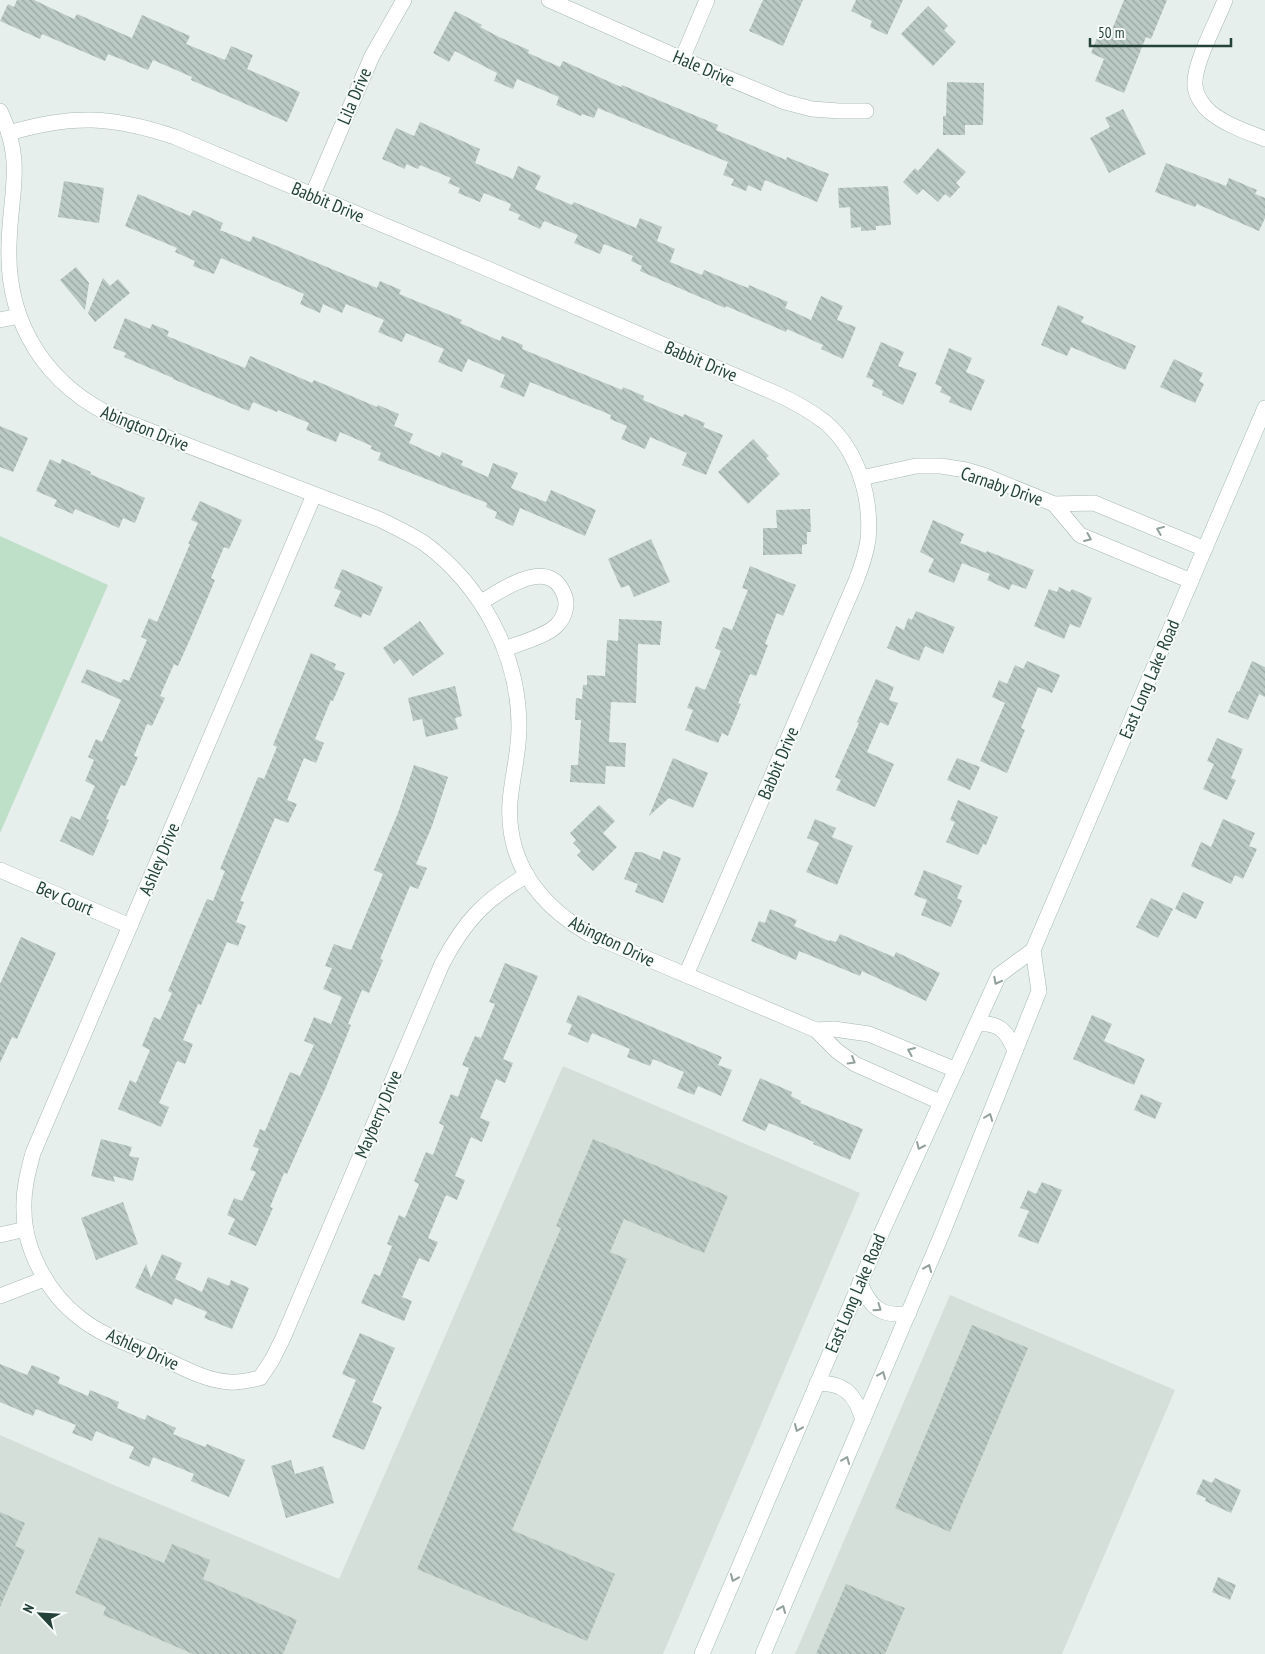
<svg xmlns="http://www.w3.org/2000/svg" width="1265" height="1654" viewBox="0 0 1265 1654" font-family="'PT Sans Narrow',sans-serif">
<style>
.built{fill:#d4dfda}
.grass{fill:#bfe0c8}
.building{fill:url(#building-back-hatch)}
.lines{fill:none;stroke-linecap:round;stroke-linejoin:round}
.minor-casing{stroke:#a8b8b2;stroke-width:16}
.secondary-casing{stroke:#a4bbb3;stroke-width:16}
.minor{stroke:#fff;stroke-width:15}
.secondary{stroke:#fff;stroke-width:15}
.oneway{stroke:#92a09c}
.labels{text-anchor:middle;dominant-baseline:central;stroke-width:4;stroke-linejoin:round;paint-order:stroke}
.street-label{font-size:18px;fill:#24423a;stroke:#f7fbf9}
</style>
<defs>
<pattern id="building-back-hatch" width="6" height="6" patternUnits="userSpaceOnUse" patternTransform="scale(1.25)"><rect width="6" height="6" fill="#bbcac4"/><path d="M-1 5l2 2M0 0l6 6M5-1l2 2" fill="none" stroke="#98a6a0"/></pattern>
</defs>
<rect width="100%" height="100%" fill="#e6efeb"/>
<g class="built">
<polygon points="563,1066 860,1193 663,1654 0,1654 0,1435 109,1483 339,1579"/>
<polygon points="950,1295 1175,1390 1062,1654 795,1654"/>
</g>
<polygon class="grass" points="0,536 108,585 0,833"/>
<g class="building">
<polygon points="17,0 34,0 74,19 77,14 132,38 142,15 190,36 186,44 225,60 231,46 253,55 247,69 300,92 287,122 191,80 192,77 153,60 148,70 108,54 105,61 42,34 40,39 0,21 8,4 14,7"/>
<polygon points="763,0 803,0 783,46 749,31"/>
<polygon points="856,0 903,0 887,35 870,27 872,21 851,11"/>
<polygon points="1124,0 1167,0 1151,39 1146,37 1124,93 1095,81 1104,59 1091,53 1099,33 1109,37"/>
<polygon points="928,6 948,26 944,30 956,42 933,66 901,34"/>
<polygon points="455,11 482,25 480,27 499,37 529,50 528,53 560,67 563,61 621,87 622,85 718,125 716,130 786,160 787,157 829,174 817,202 765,180 761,191 748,185 746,191 731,185 734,179 723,175 728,162 598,108 594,118 582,114 581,116 556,105 559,97 517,79 513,89 494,81 497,73 455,51 449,62 433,53"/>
<polygon points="947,82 984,83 983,125 965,125 965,135 943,135 943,116 946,116"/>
<polygon points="1123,109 1146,154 1109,173 1090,138 1110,127 1105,118"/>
<polygon points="420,122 480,149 475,163 513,179 518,166 541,176 535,189 572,205 574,202 636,228 640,218 662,227 657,241 675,249 670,262 702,275 704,270 748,288 749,285 788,302 785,308 811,320 821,296 843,306 837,320 856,327 843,359 821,349 823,345 787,329 786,332 726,306 725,308 640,271 642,266 631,261 633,256 604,244 600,254 574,243 578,235 544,221 540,229 518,219 520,215 509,210 511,204 484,193 480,202 458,193 460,188 448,183 451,178 420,165 418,169 406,164 405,169 382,159 396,128 414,136"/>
<polygon points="938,148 966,172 956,183 960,187 950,198 945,194 938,202 923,189 917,195 903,182 915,168 918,171"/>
<polygon points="1166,163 1226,186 1229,178 1257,190 1255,194 1265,198 1265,218 1259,231 1197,204 1195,207 1155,192"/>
<polygon points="64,181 104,188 99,223 58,217"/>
<polygon points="888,186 891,225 876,226 876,230 861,231 861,227 851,228 850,207 839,208 838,188"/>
<polygon points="138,194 190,216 193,210 223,223 220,230 250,242 253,236 377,288 380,281 401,290 399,294 462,320 460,323 500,341 502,336 523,345 522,349 622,390 623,387 644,396 643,400 683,417 684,414 705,423 703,427 723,435 706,475 682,465 687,453 650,437 645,449 621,439 627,426 610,419 611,415 530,382 524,397 500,387 505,375 468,359 462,372 438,362 444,349 406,333 402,342 378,332 384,320 346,304 342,313 323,304 320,313 300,304 304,294 221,258 214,274 193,266 195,261 175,252 177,248 125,226"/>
<polygon points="76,267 89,283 85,310 60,280"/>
<polygon points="103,278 110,286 118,279 130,293 95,322 88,313"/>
<polygon points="1058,305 1084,317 1081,322 1136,346 1125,370 1071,347 1067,356 1041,345"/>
<polygon points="125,318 150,329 152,324 169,331 167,336 245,368 250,356 312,383 314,380 377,407 378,405 399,414 394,426 413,434 409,443 440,457 442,452 463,461 461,465 488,477 493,463 518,473 511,488 546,502 551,490 596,510 585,536 520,508 513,526 495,518 497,512 486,507 487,503 378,460 381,453 370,449 372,446 340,432 336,442 306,430 309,423 278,410 277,412 253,402 249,411 173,379 173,378 124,357 126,353 113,348"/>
<polygon points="881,342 904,352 898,366 917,373 903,405 882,395 883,391 872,386 874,380 866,377"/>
<polygon points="949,348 972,358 966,372 985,380 971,411 949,402 951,397 940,392 942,387 935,384"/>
<polygon points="1174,359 1203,373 1199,381 1204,384 1195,403 1160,387"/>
<polygon points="0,426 28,438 13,472 0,467"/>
<polygon points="753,439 769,456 766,458 780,474 748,504 718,472"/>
<polygon points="50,459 60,464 62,459 91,472 90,474 145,498 135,523 123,518 119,528 75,509 73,514 54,506 57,500 36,491"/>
<polygon points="200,501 242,520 229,549 224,547 211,578 215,580 191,637 178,666 174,664 160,696 165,698 152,726 147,724 134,756 138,757 125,786 121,785 106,819 109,820 93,856 60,841 71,816 80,820 95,786 85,781 94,760 88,757 96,739 102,742 121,700 81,682 87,669 121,683 123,679 129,681 147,640 141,637 149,618 157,622 190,544 188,544 198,523 191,520"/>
<polygon points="810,509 811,532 807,532 807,544 802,545 802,554 763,555 763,528 777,528 776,510"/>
<polygon points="933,520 964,534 960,543 986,553 987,551 1034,570 1026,589 1012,584 1009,590 987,580 990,574 962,563 954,583 928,572 934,559 920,552"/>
<polygon points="651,539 670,582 634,597 629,585 621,588 608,559"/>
<polygon points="750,566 796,585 783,616 777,613 765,644 768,645 756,676 750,674 738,703 741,704 728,736 722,733 718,743 685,730 693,710 687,708 696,686 705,690 721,651 715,648 723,627 732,630 748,590 742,588"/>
<polygon points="342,569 383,587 370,616 363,613 361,618 334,606 341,591 334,588"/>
<polygon points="1059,587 1070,592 1072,589 1092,598 1080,628 1070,624 1064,639 1034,626 1049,589 1057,592"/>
<polygon points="916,611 955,627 943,654 925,646 919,661 887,648 896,626 904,630 908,618 912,620"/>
<polygon points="619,619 662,621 660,645 638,644 636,703 611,702 609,742 626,743 625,767 606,766 605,784 570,782 571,765 578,765 581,720 575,720 576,698 582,699 583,685 587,685 587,675 605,676 607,640 618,641"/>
<polygon points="420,621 444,654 413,676 400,659 394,664 383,648"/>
<polygon points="311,653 336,664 334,669 345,673 333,701 331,700 315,739 324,743 316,763 304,758 287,800 297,804 288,823 275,818 240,901 244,902 236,922 246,926 238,946 227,942 201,1005 198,1004 183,1040 193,1044 185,1064 177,1061 159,1103 169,1107 161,1127 118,1109 130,1080 136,1083 150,1050 142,1046 154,1017 160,1020 172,993 168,991 207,899 213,901 225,871 220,869 258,777 264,779 277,747 273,745"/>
<polygon points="1027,661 1060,675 1052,693 1038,687 1021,728 1025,730 1007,773 980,761 1005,703 992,697 999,680 1007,684 1015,665 1023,669"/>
<polygon points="1252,661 1265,667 1265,697 1259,694 1248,720 1228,712 1237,691 1239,692"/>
<polygon points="876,679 894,687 889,700 898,703 888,726 880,722 867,752 894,764 875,807 836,790 841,780 835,777 859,723 857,722"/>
<polygon points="455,686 462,716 455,718 458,729 426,737 422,719 413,721 408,698"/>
<polygon points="1217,738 1243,749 1231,778 1236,780 1227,800 1203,789 1214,764 1207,761"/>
<polygon points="673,758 708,773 693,808 669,798 649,816"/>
<polygon points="957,758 980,767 970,790 947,780"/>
<polygon points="414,765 448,777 432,826 416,864 427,868 418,889 410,886 380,959 383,960 369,993 362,990 348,1024 351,1025 326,1087 287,1174 284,1173 270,1207 273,1208 256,1246 228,1234 235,1219 227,1215 234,1198 242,1201 256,1172 250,1170 259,1149 253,1146 260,1129 265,1131 290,1072 300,1076 314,1045 304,1041 314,1017 331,1024 342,997 323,989 332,968 325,966 334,944 351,950 383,874 374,870 398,813"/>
<polygon points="958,800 998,817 986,845 983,844 978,855 946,842 955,822 950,820"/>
<polygon points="599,805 615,821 603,833 617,847 593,871 577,855 581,851 573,843 576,840 570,833"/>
<polygon points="815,819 836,828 832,837 853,846 837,885 806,872 819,843 807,838"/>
<polygon points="1223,819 1255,833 1249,846 1257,849 1243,879 1235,875 1231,884 1191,866 1201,842 1211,847"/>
<polygon points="663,851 681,858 663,903 635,892 638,884 624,879 635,852 641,852 660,860"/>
<polygon points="924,870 962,886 957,898 962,901 951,927 921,915 927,900 914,895"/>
<polygon points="1183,892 1204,902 1196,919 1175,909"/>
<polygon points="1151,898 1173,909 1158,938 1136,927"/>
<polygon points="770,909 797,920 794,926 829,941 830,940 836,942 840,934 894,957 896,952 940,973 926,1001 862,971 860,976 799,951 796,960 751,941 759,921 765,923"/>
<polygon points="21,937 56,953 17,1039 12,1037 0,1063 0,984"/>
<polygon points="505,963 538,976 503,1059 513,1063 505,1083 496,1079 480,1118 490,1122 482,1142 471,1137 455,1176 465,1180 457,1200 446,1195 428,1238 438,1242 429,1262 419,1258 402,1297 412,1301 404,1321 361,1303 374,1274 380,1276 392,1246 387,1244 399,1215 405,1218 419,1184 414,1181 426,1152 433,1155 444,1126 439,1123 451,1094 458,1097 469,1068 462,1065 475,1036 481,1038 495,1004 489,1002"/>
<polygon points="578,995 722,1057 718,1065 732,1070 721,1096 698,1086 694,1095 677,1088 684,1072 653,1059 650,1066 627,1057 630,1049 592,1033 588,1043 568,1034 572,1025 566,1022"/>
<polygon points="1092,1015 1112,1024 1104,1041 1145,1059 1134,1085 1073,1059"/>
<polygon points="760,1078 792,1092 791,1096 801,1101 800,1103 863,1129 850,1160 813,1144 814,1142 769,1123 765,1131 742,1121"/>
<polygon points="1141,1094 1162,1103 1155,1119 1134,1110"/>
<polygon points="101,1139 132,1147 129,1156 139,1158 133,1181 113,1176 115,1182 91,1176"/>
<polygon points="593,1139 728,1196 704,1253 624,1219 610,1252 627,1259 512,1530 615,1574 587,1641 417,1569 561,1228 556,1226"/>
<polygon points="1042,1182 1062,1190 1038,1244 1018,1236 1029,1211 1020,1208 1028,1190 1036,1194"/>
<polygon points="123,1202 138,1244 96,1260 81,1218"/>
<polygon points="162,1254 182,1263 175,1279 202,1292 208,1277 229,1286 231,1280 249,1288 232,1329 204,1318 207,1312 175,1298 172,1305 135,1288 146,1264 151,1278"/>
<polygon points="972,1325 1028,1348 950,1532 895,1508"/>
<polygon points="360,1333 395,1348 372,1402 382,1407 364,1450 332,1437 356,1380 342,1374"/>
<polygon points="0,1364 27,1375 32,1365 60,1377 58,1383 88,1396 90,1390 119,1402 117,1408 145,1420 147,1415 176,1428 173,1434 205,1447 207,1444 245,1460 229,1497 191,1481 194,1474 153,1457 149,1467 129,1458 134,1447 96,1431 92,1441 72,1433 76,1425 36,1409 33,1416 0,1402"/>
<polygon points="291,1460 295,1474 323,1466 334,1503 286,1518 271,1466"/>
<polygon points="1215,1478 1241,1490 1231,1513 1205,1501 1206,1498 1196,1494 1203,1479 1212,1483"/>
<polygon points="0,1512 25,1523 15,1546 25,1550 0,1607"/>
<polygon points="99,1537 164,1563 172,1544 210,1560 203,1579 297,1620 283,1654 193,1654 103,1615 106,1607 75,1593"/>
<polygon points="1218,1577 1236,1585 1230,1600 1212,1592"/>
<polygon points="846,1584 905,1608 885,1654 816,1654"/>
</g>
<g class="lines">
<g class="minor-casing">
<g id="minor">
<polyline points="549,0 682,59 785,102 812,109 839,111 866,111"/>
<path d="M1225,0C1217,22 1193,64 1195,86C1196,96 1203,106 1210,112C1226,125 1247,132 1265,139"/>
<polyline points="682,59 707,0"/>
<path d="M0,111C25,163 10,192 9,245C6,324 47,387 119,419L381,520C395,527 410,534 424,543C482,586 519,655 519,727C519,753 512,777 510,802C506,863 540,905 589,934L816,1030L837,1051L855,1064L940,1102"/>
<path d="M9,133C72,114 113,116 175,137L488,269L775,393C793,401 809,410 825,422C858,450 872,498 868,540C866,554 861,568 856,581L686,975"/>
<polyline points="312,196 372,56 404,0"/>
<polyline points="0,320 19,316"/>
<polyline points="861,478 916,466 941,466 966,470 983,475 1054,504 1094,503 1205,549"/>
<path d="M314,495L33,1153C28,1172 23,1190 24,1210C24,1249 48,1294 80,1318C102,1336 132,1345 158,1356C180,1366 205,1381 230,1382C240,1383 250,1380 260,1378L272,1360L283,1338L442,964C465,920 485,900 527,875"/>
<polyline points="1054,504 1080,535 1191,581"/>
<path d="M481,602C504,589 551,554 565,597C568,606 564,618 557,625C547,636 520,643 505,649"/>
<polyline points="0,870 130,926"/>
<polyline points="816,1030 834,1029 869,1034 956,1070"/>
<polyline points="0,1235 26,1229"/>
<polyline points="0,1296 44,1279"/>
</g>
</g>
<g class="secondary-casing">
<g id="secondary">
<path d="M977,1024C999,1022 1007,1031 1015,1051"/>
<path d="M860,1282C869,1307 882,1318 909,1313"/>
<path d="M817,1383C845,1383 855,1394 863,1420"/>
<polyline points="702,1654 881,1234 999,975 1033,950 1265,408"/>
<polyline points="763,1654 942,1234 1039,991 1033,950"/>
</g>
</g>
<use href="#minor" class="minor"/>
<use href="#secondary" class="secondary"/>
</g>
<defs><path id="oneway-chevron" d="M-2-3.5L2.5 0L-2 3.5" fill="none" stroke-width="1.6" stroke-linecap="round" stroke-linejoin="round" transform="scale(1.25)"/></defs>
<g class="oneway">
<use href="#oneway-chevron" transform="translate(1160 530) rotate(-158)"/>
<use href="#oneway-chevron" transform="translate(1088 538) rotate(23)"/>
<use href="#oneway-chevron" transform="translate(997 981) rotate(118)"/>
<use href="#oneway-chevron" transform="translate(911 1051) rotate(-157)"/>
<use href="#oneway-chevron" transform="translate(852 1061) rotate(31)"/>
<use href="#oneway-chevron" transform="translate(989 1117) rotate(-69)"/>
<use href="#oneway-chevron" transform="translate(920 1146) rotate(114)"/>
<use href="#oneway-chevron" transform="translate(928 1268) rotate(-67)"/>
<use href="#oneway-chevron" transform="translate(878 1308) rotate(35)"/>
<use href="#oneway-chevron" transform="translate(882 1375) rotate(-67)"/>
<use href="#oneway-chevron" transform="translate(798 1428) rotate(113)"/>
<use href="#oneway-chevron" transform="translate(846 1460) rotate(-67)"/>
<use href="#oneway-chevron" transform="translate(734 1578) rotate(113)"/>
<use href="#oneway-chevron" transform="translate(782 1609) rotate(-67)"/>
</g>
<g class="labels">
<g class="street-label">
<text transform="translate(704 68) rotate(23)">Hale Drive</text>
<text transform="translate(354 96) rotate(-67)">Lila Drive</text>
<text transform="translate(328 202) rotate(23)">Babbit Drive</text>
<text transform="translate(701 361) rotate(23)">Babbit Drive</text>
<text transform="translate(145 428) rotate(22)">Abington Drive</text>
<text transform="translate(1002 486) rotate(19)">Carnaby Drive</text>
<text transform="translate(1149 679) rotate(-67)">East Long Lake Road</text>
<text transform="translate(778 763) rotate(-67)">Babbit Drive</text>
<text transform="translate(159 859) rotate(-67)">Ashley Drive</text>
<text transform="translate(65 898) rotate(23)">Bev Court</text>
<text transform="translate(612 941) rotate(26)">Abington Drive</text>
<text transform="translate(378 1114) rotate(-67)">Mayberry Drive</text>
<text transform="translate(855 1293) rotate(-67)">East Long Lake Road</text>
<text transform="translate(143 1349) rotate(24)">Ashley Drive</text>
</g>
</g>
<g transform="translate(40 1614) rotate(295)" stroke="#f7fbf9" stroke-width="4" paint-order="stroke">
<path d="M0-4L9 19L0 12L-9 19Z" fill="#24423a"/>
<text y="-8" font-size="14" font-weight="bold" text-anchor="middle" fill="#24423a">N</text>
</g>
<path d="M1090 38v8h141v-8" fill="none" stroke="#24423a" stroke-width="2.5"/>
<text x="1098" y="38" font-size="15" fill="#24423a" stroke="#f7fbf9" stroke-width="4" paint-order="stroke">50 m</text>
</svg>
